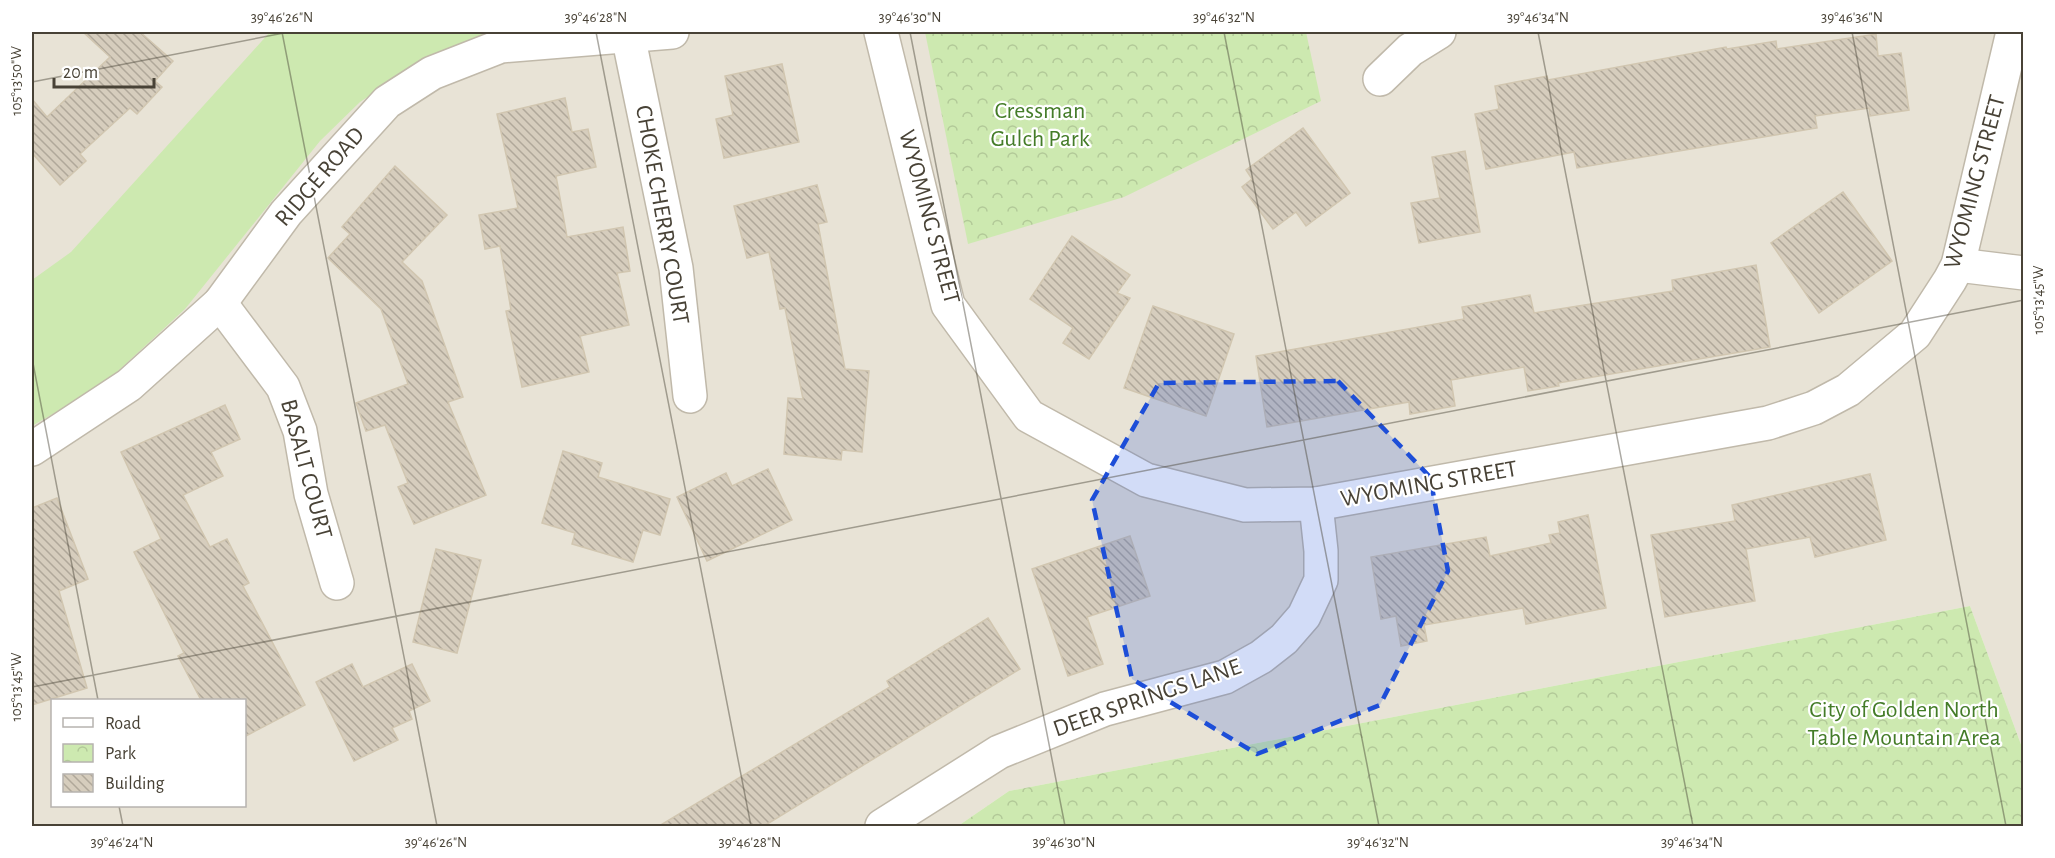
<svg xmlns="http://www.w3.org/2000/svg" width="2055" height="858" viewBox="0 0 2055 858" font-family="'Alegreya Sans',sans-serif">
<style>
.residential{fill:#e8e3d6;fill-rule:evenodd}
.grass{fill:#cde9b0}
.park{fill:url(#park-crowns)}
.building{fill:url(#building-back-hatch);stroke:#d1c6b0;stroke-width:1.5}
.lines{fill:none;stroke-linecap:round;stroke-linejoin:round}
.minor-casing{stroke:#c0b9aa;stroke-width:36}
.minor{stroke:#fff;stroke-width:33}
.marked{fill:#1d4ed8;fill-opacity:0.2;stroke:#1d4ed8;stroke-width:4.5;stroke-dasharray:12 8;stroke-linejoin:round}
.ticks{fill:none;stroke:#484236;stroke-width:1.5;stroke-opacity:0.45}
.labels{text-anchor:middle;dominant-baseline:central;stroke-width:4.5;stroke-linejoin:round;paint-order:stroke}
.park-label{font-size:24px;fill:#447c28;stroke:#fff}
.street-label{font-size:24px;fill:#484236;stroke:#fff}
.neatline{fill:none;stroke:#484236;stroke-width:2}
.ticks-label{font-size:15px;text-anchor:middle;fill:#484236}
</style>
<defs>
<pattern id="park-crowns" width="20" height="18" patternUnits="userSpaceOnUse" patternTransform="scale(1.5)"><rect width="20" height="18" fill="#cde9b0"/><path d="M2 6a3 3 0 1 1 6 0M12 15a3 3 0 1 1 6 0" fill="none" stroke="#b2c998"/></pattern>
<pattern id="building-back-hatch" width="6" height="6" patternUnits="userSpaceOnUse" patternTransform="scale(1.5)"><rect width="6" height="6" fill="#d6cdbd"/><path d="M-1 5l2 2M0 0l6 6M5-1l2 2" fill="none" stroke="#b0a89a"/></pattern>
</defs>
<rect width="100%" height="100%" fill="#f4f1e8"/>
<path class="residential" d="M32,32H2023V750L1970,606L1009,791L958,826H32ZM52,700H244V806H52Z"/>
<polygon class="grass" points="270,32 511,32 410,69 360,102 320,141 185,309 104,384 32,426 32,280 71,252"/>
<g class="park">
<polygon points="925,32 1306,32 1321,101 1124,197 968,244"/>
<polygon points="1970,606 2023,750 2023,826 958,826 1009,791"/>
</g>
<g class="building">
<polygon points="83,32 140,32 173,61 155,81 162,87 137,114 130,108 80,154 86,161 60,185 32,153 32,99 47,117 110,57"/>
<polygon points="1876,34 1878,56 1901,53 1909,110 1870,116 1869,108 1815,116 1817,128 1577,168 1574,152 1486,169 1475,114 1499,109 1495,86 1547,76 1548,80 1726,47 1727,49 1776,41 1777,49"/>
<polygon points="782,64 799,142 724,158 716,119 733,115 725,76"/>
<polygon points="565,98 572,132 588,129 596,167 556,176 567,237 623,227 630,271 617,273 629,325 580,336 589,372 522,387 506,311 511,310 500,246 485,249 479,215 518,208 497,114"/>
<polygon points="1303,128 1350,193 1306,226 1296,212 1273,229 1242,187 1252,179 1246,170"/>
<polygon points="1465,151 1480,232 1419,243 1411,203 1440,198 1432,157"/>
<polygon points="395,166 447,215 402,262 422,281 463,397 448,402 486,495 414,524 398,487 408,483 385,425 366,431 356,403 408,384 381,309 328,258 350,234 342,227"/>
<polygon points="817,185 827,222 818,224 845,369 869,371 862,452 842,450 841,460 784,454 788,398 803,399 785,308 780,309 769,252 747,258 734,206"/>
<polygon points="1843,192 1892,261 1819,313 1771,243"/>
<polygon points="1072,236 1130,275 1117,293 1130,298 1089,359 1063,343 1073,328 1030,299"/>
<polygon points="1756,265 1770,347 1558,383 1559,386 1528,391 1524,367 1451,380 1455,406 1410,414 1409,402 1267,427 1256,356 1464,319 1462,307 1530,295 1534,313 1673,291 1672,280"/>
<polygon points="1153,306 1234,334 1206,416 1124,388"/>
<polygon points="225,405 240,439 211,452 223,476 183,495 210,547 227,539 249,583 243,586 305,705 244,737 244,700 201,700 178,656 184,653 134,552 161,539 121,452"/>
<polygon points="563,451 602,463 598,477 670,499 660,535 643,530 633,562 572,544 575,533 542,523"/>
<polygon points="768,469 792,520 707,561 677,497 726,473 732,486"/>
<polygon points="1870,474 1886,540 1815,557 1810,537 1746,549 1755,601 1665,617 1651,535 1735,521 1732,505"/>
<polygon points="57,498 88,579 59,591 87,688 32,705 32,508"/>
<polygon points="1588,515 1606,608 1526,624 1523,608 1424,625 1427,641 1401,646 1396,616 1381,619 1371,557 1486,537 1490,556 1551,543 1549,535 1560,533 1558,522"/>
<polygon points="1130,536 1150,596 1087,617 1103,664 1068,676 1032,569"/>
<polygon points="436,549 481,560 457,653 413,642"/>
<polygon points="988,618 1020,669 764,826 659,826 890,687 887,681"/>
<polygon points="352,664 363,687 412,664 430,701 409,711 412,719 392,728 398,740 354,761 316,682"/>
</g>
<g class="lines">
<g class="minor-casing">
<g id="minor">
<polyline points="881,32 948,305 1029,416 1146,480 1245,505 1316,504 1768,423 1814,408 1848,390 1915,334 1950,280 1958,265 2013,32"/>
<polyline points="628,35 676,268 690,396"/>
<polyline points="1380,79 1410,50 1439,32"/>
<polyline points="1958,265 2024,273"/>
<polyline points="220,303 283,387 300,431 311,494 337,583"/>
<polyline points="32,449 129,385 220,303 286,213 387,102 432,73 501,46 672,32"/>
<polyline points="882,826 999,752 1105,709 1225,677 1261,657 1284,639 1304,616 1321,580 1321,551 1316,504"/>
</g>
</g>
<use href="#minor" class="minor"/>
</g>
<path class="marked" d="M1338,381L1430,477L1448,571L1380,705L1257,754L1132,679L1092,500L1159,383Z"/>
<path class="ticks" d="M282,32L437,826M596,32L751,826M910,32L1065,826M1224,32L1379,826M1538,32L1693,826M1852,32L2006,826M32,82L289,32M32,358L98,700M32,687L2024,300M119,806L123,826"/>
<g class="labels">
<g class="park-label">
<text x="1040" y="111">Cressman<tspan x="1040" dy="28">Gulch Park</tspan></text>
<text x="1904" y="710">City of Golden North<tspan x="1904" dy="28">Table Mountain Area</tspan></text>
</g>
<g class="street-label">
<text transform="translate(320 177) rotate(-49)">RIDGE ROAD</text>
<text transform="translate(1975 182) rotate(-75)">WYOMING STREET</text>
<text transform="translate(662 215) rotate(80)">CHOKE CHERRY COURT</text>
<text transform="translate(929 217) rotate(75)">WYOMING STREET</text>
<text transform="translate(306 469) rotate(75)">BASALT COURT</text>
<text transform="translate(1429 484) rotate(-10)">WYOMING STREET</text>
<text transform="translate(1147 698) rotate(-19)">DEER SPRINGS LANE</text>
</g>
</g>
<rect width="2055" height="858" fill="none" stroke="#ffffff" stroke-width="66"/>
<rect x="51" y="699" width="195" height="108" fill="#ffffff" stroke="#b6b3af" stroke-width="1.5"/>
<rect x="63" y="718" width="30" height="9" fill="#ffffff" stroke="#b6b3af" stroke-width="1.5"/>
<text x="105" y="729" font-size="18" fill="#484236">Road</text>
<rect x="63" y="744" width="30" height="18" fill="url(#park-crowns)" stroke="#b6b3af" stroke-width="1.5"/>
<text x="105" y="759" font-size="18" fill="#484236">Park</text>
<rect x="63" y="774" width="30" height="18" fill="url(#building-back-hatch)" stroke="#b6b3af" stroke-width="1.5"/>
<text x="105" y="789" font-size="18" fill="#484236">Building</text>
<path d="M54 78v9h100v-9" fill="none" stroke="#484236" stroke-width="3"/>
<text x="63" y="78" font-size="18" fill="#484236" stroke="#ffffff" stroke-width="4.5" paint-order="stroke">20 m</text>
<rect x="33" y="33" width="1989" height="792" class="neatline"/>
<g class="ticks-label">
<text x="282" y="22">39°46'26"N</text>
<text x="596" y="22">39°46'28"N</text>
<text x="910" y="22">39°46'30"N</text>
<text x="1224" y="22">39°46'32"N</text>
<text x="1538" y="22">39°46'34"N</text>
<text x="1852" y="22">39°46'36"N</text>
<text transform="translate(16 81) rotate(-90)" y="5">105°13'50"W</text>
<text transform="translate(2038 300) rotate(-90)" y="5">105°13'45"W</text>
<text transform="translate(16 687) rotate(-90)" y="5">105°13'45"W</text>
<text x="122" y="847">39°46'24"N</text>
<text x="436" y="847">39°46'26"N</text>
<text x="750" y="847">39°46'28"N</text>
<text x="1064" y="847">39°46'30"N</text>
<text x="1378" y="847">39°46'32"N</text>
<text x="1692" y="847">39°46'34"N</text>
</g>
</svg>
